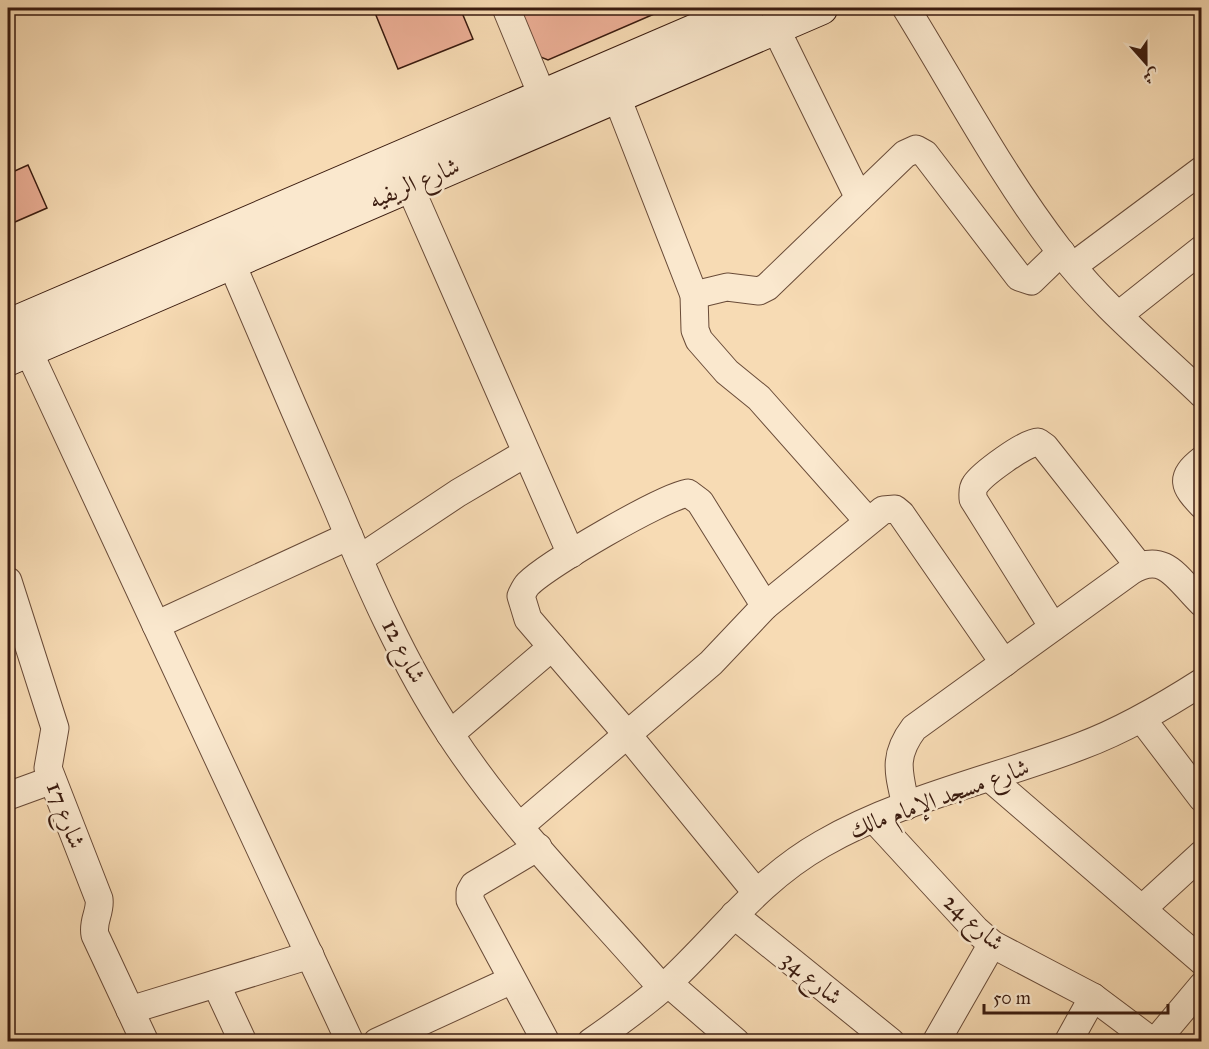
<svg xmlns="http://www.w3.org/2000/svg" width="1209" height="1049" viewBox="0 0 1209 1049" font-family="'IM FELL Great Primer',Amiri,serif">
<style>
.building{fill:#ebae95;stroke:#3a1b0f;stroke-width:1.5}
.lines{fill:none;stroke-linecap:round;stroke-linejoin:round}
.street-casing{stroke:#694b38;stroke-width:29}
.secondary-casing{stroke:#3a1b0f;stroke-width:35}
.street{stroke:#fae8ce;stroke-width:27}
.secondary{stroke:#fae8ce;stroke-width:33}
.labels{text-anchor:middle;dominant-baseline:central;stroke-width:5;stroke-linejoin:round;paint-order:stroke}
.street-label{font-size:24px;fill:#3a1b0f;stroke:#fae8ce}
</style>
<rect width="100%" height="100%" fill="#f7dbb4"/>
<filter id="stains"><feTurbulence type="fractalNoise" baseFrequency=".00333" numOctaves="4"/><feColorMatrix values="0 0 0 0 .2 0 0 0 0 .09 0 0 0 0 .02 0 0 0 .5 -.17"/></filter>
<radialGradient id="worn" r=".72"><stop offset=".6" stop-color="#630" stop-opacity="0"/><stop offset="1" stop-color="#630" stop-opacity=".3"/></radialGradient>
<g class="building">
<polygon points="373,8 460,8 473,39 398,69"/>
<polygon points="509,8 668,8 548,60 528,52"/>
<polygon points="28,165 47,208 8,225 8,174"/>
</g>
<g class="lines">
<g class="street-casing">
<g id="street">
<polyline points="506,8 542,95"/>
<path d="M906,8C956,89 1002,176 1060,251C1100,304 1154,348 1202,394"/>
<polyline points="775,27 859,198"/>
<polyline points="616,95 694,295 695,330 699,340 727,372 759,398 868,521"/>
<polyline points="409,185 571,554"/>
<path d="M231,262C265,342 300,423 335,503C368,582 403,663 450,734C510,826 590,905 662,988"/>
<polyline points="1073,266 1202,170"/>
<polyline points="694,295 727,287 759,291 767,287 905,154 916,149 925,154 1019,277 1031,281 1061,252"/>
<polyline points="1120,314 1202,249"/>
<polyline points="28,350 350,1042"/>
<path d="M1202,460C1179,478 1184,486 1202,505"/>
<polyline points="359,559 458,493 526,453"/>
<path d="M8,581L55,728L48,768L99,899C101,912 92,921 95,935L145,1042"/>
<polyline points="156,625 349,536"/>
<path d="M1053,627L973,499C973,494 972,489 975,485C982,474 1026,442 1038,442L1045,447L1139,566"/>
<polyline points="1142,719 1202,798"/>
<polyline points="450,734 552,647"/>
<polyline points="990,778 1202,961"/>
<polyline points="8,796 52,780"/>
<path d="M906,806C899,773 892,757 914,728L1131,571C1165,550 1178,580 1202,603"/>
<polyline points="874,819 976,930 992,944 1093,997 1153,1042"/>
<polyline points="520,826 711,663 765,606 883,510 895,509 901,514 1004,663"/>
<polyline points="538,847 474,885 470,892 470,900 546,1042"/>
<path d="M756,892L626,733L528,619L521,596C523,592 525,587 528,584C548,564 661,498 688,493L700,502L765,606"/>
<polyline points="1142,909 1202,854"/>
<polyline points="734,915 891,1042"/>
<polyline points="668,983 736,1042"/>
<polyline points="216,984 243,1042"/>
<polyline points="130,1010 310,955"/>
<polyline points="377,1042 512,980"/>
<path d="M591,1042C617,1024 643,1005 667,984C720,935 757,881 822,844C902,798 995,779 1081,746C1124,730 1163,707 1202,682"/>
<polyline points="936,1042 992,944"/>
<polyline points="1068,1042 1093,997"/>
<polyline points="1155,1042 1202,986"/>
</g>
</g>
<g class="secondary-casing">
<g id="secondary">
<polyline points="8,326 748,8"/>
<polyline points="8,359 821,8"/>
</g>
</g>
<use href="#street" class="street"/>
<use href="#secondary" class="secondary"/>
</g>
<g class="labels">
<g class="street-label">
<text transform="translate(414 183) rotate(-23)">شارع الريفيه</text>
<text transform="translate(404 651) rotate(63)">شارع 12</text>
<text transform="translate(939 798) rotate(-20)">شارع مسجد الإمام مالك</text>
<text transform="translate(66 815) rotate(69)">شارع 17</text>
<text transform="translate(974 922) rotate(42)">شارع 24</text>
<text transform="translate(812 978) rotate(39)">شارع 34</text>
</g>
</g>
<rect width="1209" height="1049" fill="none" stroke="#f7dbb4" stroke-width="30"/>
<rect x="9" y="9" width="1191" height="1031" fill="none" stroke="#3a1b0f" stroke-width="3"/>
<rect x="15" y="15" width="1179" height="1019" fill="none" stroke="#3a1b0f" stroke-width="1.5"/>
<g transform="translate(1146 63) rotate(159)" stroke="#fae8ce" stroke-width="4.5" paint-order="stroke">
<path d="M0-4.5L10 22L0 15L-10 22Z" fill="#3a1b0f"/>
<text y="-9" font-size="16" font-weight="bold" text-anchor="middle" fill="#3a1b0f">ش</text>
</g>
<path d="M984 1004v9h184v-9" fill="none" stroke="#3a1b0f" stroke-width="3"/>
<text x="993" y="1004" font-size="18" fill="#3a1b0f" stroke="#fae8ce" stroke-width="4.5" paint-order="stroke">50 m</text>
<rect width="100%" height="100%" filter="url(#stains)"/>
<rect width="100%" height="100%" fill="url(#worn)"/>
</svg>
